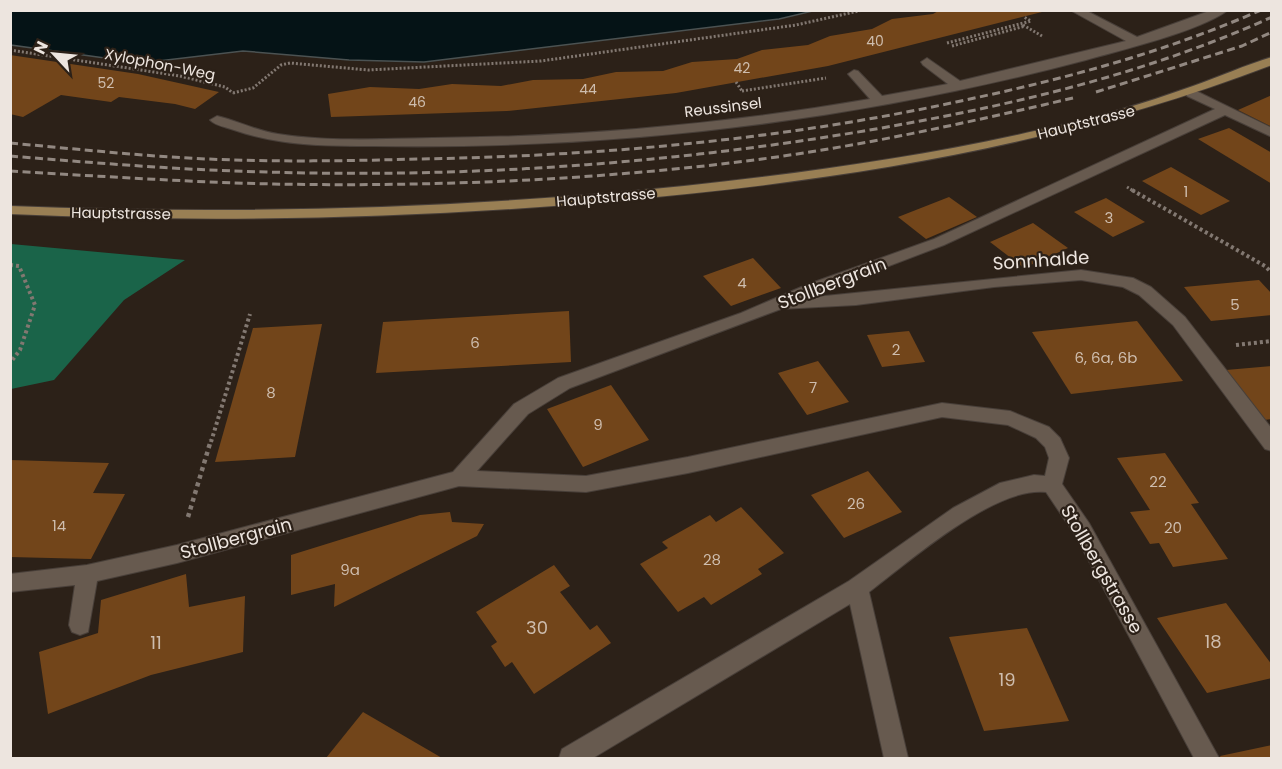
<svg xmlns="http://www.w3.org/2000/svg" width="1282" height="769" viewBox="0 0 1282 769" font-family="Poppins,sans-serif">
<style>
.forest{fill:#1a6449}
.water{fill:#051316;stroke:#4b5252;stroke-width:1.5}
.building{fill:#72451a}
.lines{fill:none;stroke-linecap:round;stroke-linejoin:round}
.minor-casing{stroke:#483f39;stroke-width:2}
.major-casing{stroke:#483f39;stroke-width:2}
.path-far2{stroke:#827871;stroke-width:3;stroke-dasharray:2 2;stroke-linecap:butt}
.path-far1{stroke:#827871;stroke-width:4;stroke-dasharray:3 3;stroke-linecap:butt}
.path{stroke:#827871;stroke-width:4.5;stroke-dasharray:4 4;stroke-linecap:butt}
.minor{fill:#675a4f;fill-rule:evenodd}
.major{fill:#997f54;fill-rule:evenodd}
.rail{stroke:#928881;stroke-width:3;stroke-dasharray:8 4.5;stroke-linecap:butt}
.labels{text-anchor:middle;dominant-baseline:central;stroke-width:4.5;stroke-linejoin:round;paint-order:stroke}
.far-number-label{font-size:14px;fill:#cebdae}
.far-street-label{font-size:15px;fill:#ede5df;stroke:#2c2118}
.number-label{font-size:15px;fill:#cebdae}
.street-label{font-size:18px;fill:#ede5df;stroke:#2c2118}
.near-number-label{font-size:18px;fill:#cebdae}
</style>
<rect width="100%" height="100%" fill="#2c2118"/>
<polygon class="forest" points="10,244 11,244 185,260 124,300 54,380 11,389"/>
<polygon class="water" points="11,10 813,10 813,11 779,19 424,62 349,60 243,51 141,63 11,45"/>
<g class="building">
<polygon points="940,10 1046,11 828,66 676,93 507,111 331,117 328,94 370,87 419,89 452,84 501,86 533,80 583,79 616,72 663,71 692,62 737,59 762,50 808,45 830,36 872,29 892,19 933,14"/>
<polygon points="10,55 138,74 219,92 195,109 175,104 119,97 111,102 61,95 23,117 10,114"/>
<polygon points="1272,95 1272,127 1238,110"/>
<polygon points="1229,128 1272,153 1272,184 1198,139"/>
<polygon points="1171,167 1230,201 1201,215 1142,181"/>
<polygon points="949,197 977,217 926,239 898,217"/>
<polygon points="1106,198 1145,222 1113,237 1074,212"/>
<polygon points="1033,223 1068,248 1024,268 990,242"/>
<polygon points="753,258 781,288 731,306 703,276"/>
<polygon points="1259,280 1272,294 1272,315 1211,321 1184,287"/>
<polygon points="569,311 571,362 376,373 383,322"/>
<polygon points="1137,321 1183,381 1071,394 1032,332"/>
<polygon points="322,324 295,457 215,462 253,328"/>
<polygon points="909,331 925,362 882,367 867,335"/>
<polygon points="818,361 849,402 807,415 778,373"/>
<polygon points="1272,366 1272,419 1264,420 1226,370"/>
<polygon points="611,385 649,440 583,467 547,409"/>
<polygon points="1165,453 1199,503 1191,504 1228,559 1173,567 1159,543 1150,544 1130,512 1150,510 1117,458"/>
<polygon points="10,460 109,463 93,493 125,494 91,559 10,557"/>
<polygon points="868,471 902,512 844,538 811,495"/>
<polygon points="741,507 784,553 758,569 762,574 711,605 704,597 678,612 640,564 668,548 662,542 710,515 716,522"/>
<polygon points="450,512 452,522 484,524 477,536 334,607 335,584 291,595 291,555 420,515"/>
<polygon points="554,565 570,586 560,592 590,630 597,625 611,643 534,694 512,662 505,667 491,646 497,642 476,612"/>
<polygon points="186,574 189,607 245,596 243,652 151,675 48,714 39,652 98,633 101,600"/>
<polygon points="1226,603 1272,665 1272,678 1207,693 1157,618"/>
<polygon points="1027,628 1069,721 984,731 949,637"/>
<polygon points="363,712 442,758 326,758"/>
<polygon points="1272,745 1272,758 1221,758 1220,756"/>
</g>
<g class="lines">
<g class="minor-casing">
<g id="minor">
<path d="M1070,10H1085L1137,37L1212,10H1228C1201,31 1121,50 1086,60C855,121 613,150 373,146C325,146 280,146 234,130C226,127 216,126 210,120L217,116C238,121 257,131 278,134C328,142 381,139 432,138C578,137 726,124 870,99L848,74L854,70L858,71L882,96L948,84L923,65L921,62L927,58L960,81L1126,41Z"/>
<path d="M1192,89L1272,128V137L1225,115L944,245L805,298L1081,270L1133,278L1151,287L1185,317L1272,429V451L1265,449L1173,325L1139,295L1123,287L1081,280L994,287L856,305L781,309L570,388L528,414L477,471L586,476L688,457L942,403L1010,411L1049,427L1060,438L1069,458L1062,484L1089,523L1219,758H1194L1075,535L1046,492C995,486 910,561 869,592L908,758H884L850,604L593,758H559L562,749L849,581L953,508L1000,483L1034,475L1045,476L1049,458L1045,447L1036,438L1008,425L942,417L688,473L586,492L459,486L177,563L97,581L88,632L80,635L72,632L69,625L75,585L10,592V574L87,565L177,545L453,472L514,404L558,378L741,313L806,285L934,239L1215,109L1187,96L1186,93Z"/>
</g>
</g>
<g class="major-casing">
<path id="major" d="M1272,57V65C1057,147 841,181 614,201C413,219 212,223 10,214V206C235,215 460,209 684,186C803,173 922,157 1039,130C1091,119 1143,104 1193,86C1219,77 1245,65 1272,57Z"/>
</g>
<g class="path-far2">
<polyline points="1023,25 1042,36"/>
<polyline points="947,43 1031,21 1024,17"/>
<polyline points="952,46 1025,26"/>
<polyline points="10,50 180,76 225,87 233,93"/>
<polyline points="736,82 742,91"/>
<polyline points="742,91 826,78"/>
<polyline points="233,93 253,88 281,65 290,63 368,70 541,61 796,25 863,10"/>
<polyline points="1127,187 1135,192"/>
</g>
<g class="path-far1">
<polyline points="1132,190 1265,266 1272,273"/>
<polyline points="10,265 19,266 35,305 20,350 10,363"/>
<polyline points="1236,345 1272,341"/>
<polyline points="211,442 250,314"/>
</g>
<polyline class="path" points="188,517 211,440"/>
<use href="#minor" class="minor"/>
<use href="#major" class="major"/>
<g class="rail">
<polyline points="1096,92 1242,46 1272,32"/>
<path d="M10,143C76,149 141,156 207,159C277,162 348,161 418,159C599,156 779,140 956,102C1061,80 1163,53 1261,10"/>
<path d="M10,156C96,163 181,170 267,172C467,178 667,164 864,131C1005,107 1141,76 1272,17"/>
<path d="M10,171C98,176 185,182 273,184C435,187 601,180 762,159C867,145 970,122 1073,98"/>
</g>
</g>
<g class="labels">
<g class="far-number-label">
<text x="875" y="41">40</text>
<text x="742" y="68">42</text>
<text x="106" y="83">52</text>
<text x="588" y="89">44</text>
<text x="417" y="102">46</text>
</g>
<g class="far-street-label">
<text transform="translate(160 64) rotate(11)">Xylophon-Weg</text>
<text transform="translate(723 107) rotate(-7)">Reussinsel</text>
<text transform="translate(1086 122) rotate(-14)">Hauptstrasse</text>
<text transform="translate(606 197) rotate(-5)">Hauptstrasse</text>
<text transform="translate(121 213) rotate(1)">Hauptstrasse</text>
</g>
<g class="number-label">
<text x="1186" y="191">1</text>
<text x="1109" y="217">3</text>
<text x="742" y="282">4</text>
<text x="1235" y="304">5</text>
<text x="475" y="342">6</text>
<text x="896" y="349">2</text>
<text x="1106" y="357">6, 6a, 6b</text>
<text x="813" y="387">7</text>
<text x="271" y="392">8</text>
<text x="598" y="424">9</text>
<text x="1158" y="481">22</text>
<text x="856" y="503">26</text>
<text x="59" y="525">14</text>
<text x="1173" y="527">20</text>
<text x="712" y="559">28</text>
<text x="350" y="569">9a</text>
</g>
<g class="street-label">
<text transform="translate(1041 260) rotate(-4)">Sonnhalde</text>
<text transform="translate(832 283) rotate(-21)">Stollbergrain</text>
<text transform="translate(236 538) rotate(-15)">Stollbergrain</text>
<text transform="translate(1102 569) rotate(60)">Stollbergstrasse</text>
</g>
<g class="near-number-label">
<text x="537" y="627">30</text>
<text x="1213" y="641">18</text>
<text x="156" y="642">11</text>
<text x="1007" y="679">19</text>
</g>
</g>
<rect width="1282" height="769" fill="none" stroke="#ede5df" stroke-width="24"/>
<g transform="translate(54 54) rotate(296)" stroke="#2c2118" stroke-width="4.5" paint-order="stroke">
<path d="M0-4.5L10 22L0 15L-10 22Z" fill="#ede5df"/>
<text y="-9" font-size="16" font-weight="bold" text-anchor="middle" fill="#ede5df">N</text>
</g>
</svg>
